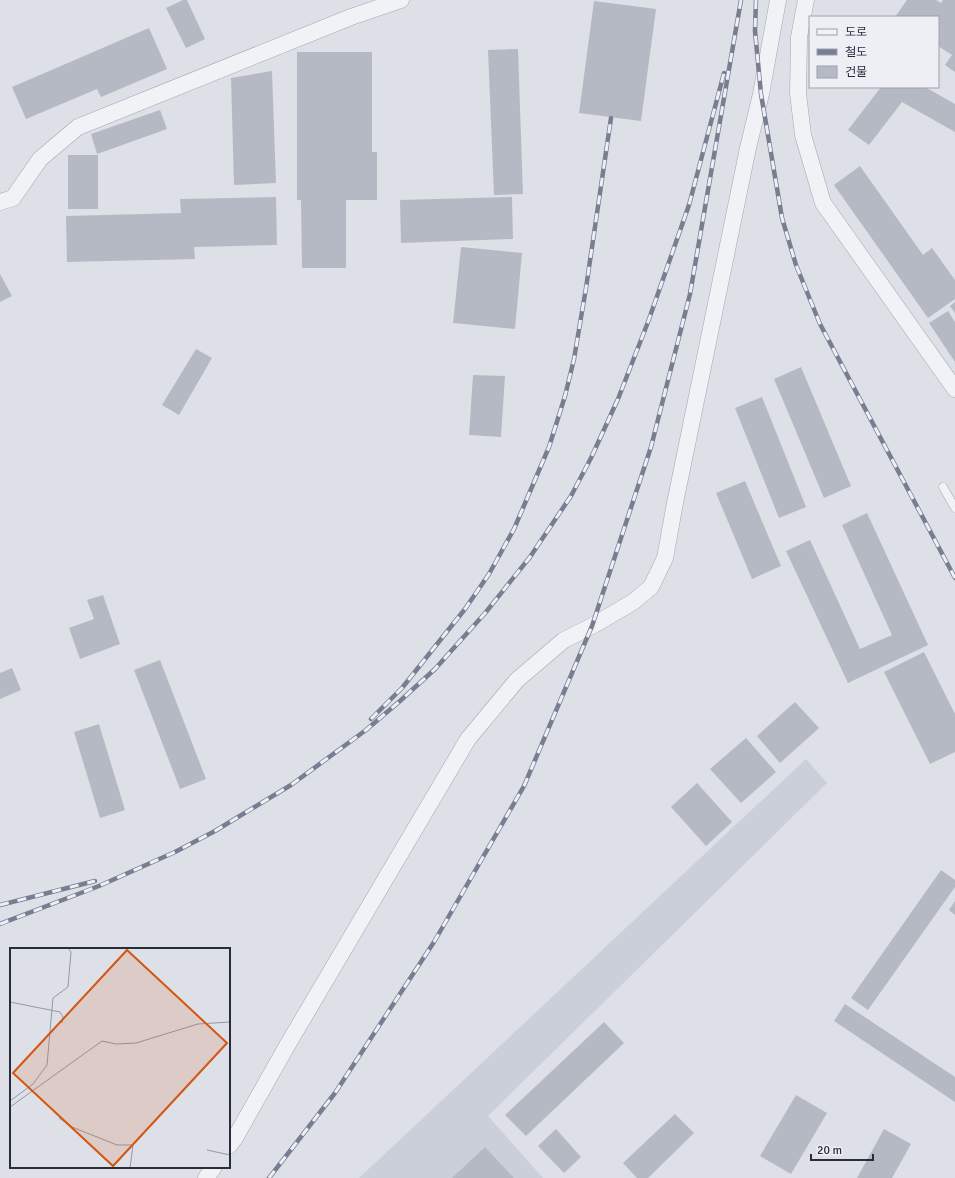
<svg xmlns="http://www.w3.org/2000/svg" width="955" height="1178" viewBox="0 0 955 1178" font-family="Signika,'Noto Sans KR',sans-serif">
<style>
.built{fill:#cbcfd9}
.building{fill:#b5b9c4}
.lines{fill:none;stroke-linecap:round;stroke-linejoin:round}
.lane-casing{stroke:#a3a7b1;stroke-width:9}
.street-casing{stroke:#a3a7b1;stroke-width:17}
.lane{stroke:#f0f2f6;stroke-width:8}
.street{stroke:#f0f2f6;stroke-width:16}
.rail-casing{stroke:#777e91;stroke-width:4.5}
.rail{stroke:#edeff5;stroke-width:3;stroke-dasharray:9;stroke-linecap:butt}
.inset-road{fill:none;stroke:#9498a3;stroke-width:1}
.view{fill:#d55511;fill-opacity:0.15;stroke:#d55511;stroke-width:2}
.inset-edge{fill:none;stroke:#272d3e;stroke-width:2}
</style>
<rect width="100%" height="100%" fill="#dde0e7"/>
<polygon class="built" points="806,759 827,783 488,1116 543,1178 359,1178"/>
<g class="building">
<polygon points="183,0 187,0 205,39 186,48 166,8"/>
<polygon points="907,0 936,0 941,3 943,0 955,0 955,72 945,65 952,55 938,46 938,17 895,17"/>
<polygon points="594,1 656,9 641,121 579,113"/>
<polygon points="149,28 167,69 101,97 97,89 26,119 12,87"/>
<polygon points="518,49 523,194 494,195 488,50"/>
<polygon points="297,52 372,52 372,152 377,152 377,200 346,200 346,268 302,268 301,200 297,200"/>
<polygon points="272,71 276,183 234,185 231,78"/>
<polygon points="881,87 925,87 955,104 955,132 902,102 869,145 848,130"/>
<polygon points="160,110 167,129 97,154 91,134"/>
<rect x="68" y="155" width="30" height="54"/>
<polygon points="860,166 923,255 932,248 955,280 955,299 928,318 834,185"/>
<polygon points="276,197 277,245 194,247 195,259 67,262 66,216 181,213 180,199"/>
<polygon points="512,197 513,239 401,243 400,200"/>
<polygon points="461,247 522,253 515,329 453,323"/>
<polygon points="0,274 12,296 0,302"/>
<polygon points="955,302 955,313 950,306"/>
<polygon points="948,311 955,322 955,362 929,323"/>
<polygon points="196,349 212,358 179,415 162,405"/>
<polygon points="801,367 851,486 824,498 774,379"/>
<polygon points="473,375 505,376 501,437 469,435"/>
<polygon points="762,397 806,507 779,518 735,408"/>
<polygon points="745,481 781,566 752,579 716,493"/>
<polygon points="867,513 928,645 848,683 786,551 810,540 860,649 892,635 842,525"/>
<polygon points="103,595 120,644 80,659 69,628 94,619 87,600"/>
<polygon points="924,652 955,714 955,752 930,764 884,672"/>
<polygon points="160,660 206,779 180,789 134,670"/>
<polygon points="12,668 21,690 0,699 0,673"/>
<polygon points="795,702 819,728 780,763 757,736"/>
<polygon points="99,724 125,810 100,818 74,732"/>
<polygon points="746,738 776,772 741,803 710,769"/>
<polygon points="697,783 732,822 706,846 671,807"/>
<polygon points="941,870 955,880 955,887 868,1010 851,998"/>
<polygon points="955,901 955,915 949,910"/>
<polygon points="845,1004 955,1077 955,1102 834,1021"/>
<polygon points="604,1022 624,1043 526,1136 505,1115"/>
<polygon points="796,1095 827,1113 791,1174 760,1156"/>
<polygon points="675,1114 694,1133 648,1178 637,1178 623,1163"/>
<polygon points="556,1129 581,1157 564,1173 538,1146"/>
<polygon points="884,1129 911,1144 892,1178 857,1178"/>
<polygon points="485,1147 514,1178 452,1178"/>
</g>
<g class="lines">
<g class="lane-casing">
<polyline id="lane" points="943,487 955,508"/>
</g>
<g class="street-casing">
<g id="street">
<polyline points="806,0 799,37 798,93 803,135 823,203 955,389"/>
<polyline points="0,202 13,198 40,159 78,127 351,17 401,0"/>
<polyline points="229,1146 235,1138 288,1044 468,739 517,680 564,640 592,626 633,602 651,587 665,558 675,503 748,148 761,94 778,0"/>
<polyline points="206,1178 214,1167"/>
</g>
</g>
<use href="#lane" class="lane"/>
<use href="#street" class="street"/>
<g class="rail-casing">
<g id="rail">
<polyline points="756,0 755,31 761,94 782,218 796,265 820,324 955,578"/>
<polyline points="371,719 402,688 465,609 489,574 514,529 549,447 565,396 574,359 586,288 611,118"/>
<polyline points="0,905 95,881"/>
<polyline points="0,924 99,886 175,852 215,831 291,785 366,730 400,701 435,669 486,612 530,557 571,496 591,458 618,399 648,322 689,205 724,73"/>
<polyline points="269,1178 335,1093 434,942 524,786 592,626 651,447 690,294 741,0"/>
</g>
</g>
<use href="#rail" class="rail"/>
</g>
<g transform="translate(10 948)">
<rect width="220" height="220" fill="#dde0e7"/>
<path class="inset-road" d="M0,54L50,64L53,69L52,75M0,153L23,136L37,117L43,50L58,39L61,4L58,0M0,159L92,93L106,96L126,95L188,76L220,74M49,170L62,179L107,197H123L120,220M197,202L220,207"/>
<path class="view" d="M117,2L217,95L103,218L3,125Z"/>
<rect width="220" height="220" class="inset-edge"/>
</g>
<rect x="809" y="16" width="130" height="72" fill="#edeff5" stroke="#9ea1ac"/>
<rect x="817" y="29" width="20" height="6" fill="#f0f2f6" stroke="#9ea1ac"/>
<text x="845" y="36" font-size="12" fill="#272d3e">도로</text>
<rect x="817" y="49" width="20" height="6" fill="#777e91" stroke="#9ea1ac"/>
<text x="845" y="56" font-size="12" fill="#272d3e">철도</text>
<rect x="817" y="66" width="20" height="12" fill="#b5b9c4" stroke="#9ea1ac"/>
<text x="845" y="76" font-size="12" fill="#272d3e">건물</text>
<path d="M811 1154v6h62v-6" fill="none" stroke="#272d3e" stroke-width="2"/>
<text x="817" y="1154" font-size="12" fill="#272d3e" stroke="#edeff5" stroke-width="3" paint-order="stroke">20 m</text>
</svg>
